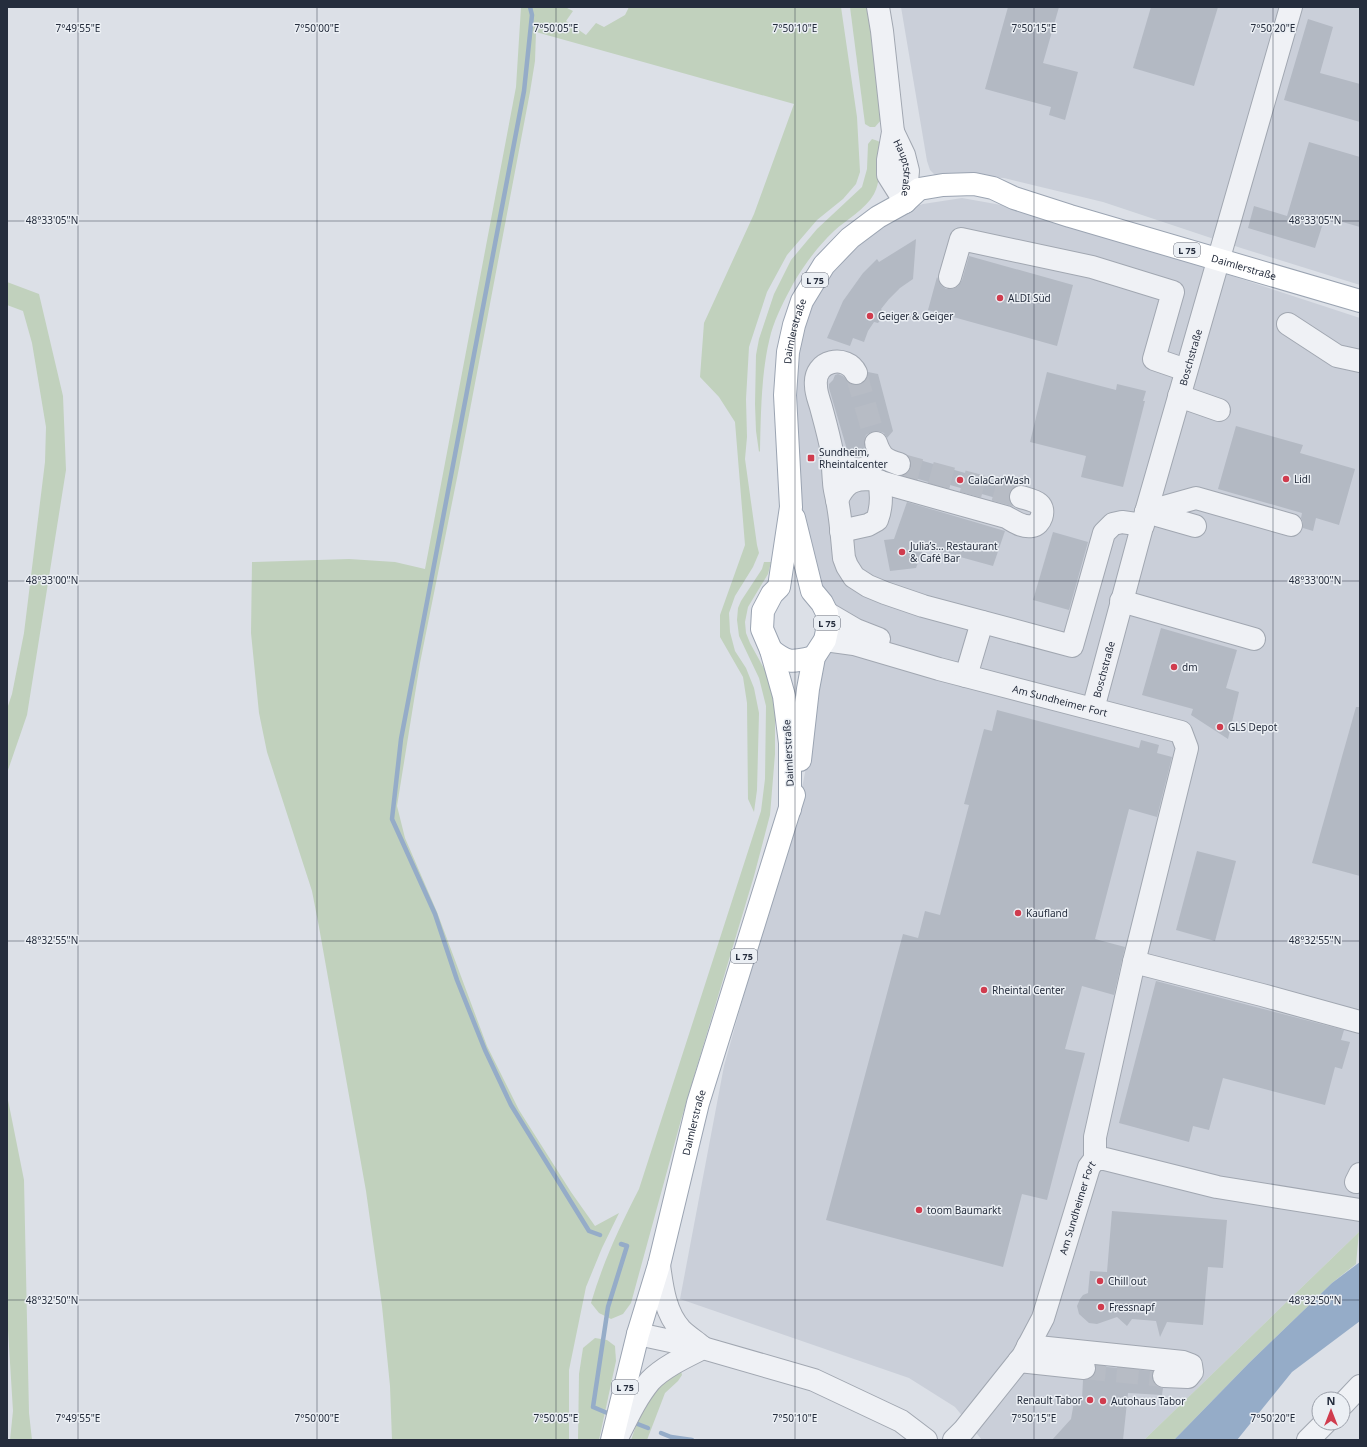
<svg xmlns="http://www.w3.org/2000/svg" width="1367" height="1447" viewBox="0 0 1367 1447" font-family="'Noto Sans',sans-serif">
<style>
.built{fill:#cacfd9}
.green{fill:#c1d1bd}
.water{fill:#95acc8}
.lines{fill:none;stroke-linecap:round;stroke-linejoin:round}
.stream{stroke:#95acc8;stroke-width:4.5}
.building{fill:#b3b9c3}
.minor-tunnel{stroke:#b7bcc5;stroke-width:22;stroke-dasharray:22 11;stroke-linecap:butt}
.minor-casing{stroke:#a1a7b1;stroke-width:24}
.major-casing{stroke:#9ba4b2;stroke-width:24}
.minor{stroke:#eff1f5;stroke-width:22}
.major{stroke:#fff;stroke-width:22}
.ticks{fill:none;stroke:#252d3d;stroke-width:1;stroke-opacity:0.45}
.poi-dot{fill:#d03c4e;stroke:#ebeff4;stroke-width:1.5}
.labels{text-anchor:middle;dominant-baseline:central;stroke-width:3;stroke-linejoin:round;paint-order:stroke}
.shield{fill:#ebeff4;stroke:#606774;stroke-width:1}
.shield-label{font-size:9px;font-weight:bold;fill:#252d3d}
.street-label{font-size:10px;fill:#252d3d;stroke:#ebeff4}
.poi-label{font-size:10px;fill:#252d3d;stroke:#ebeff4;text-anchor:start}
.ticks-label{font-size:10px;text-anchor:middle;fill:#252d3d;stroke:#ebeff4;stroke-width:3;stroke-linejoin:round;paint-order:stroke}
</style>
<rect width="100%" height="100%" fill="#dce0e7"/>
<g class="built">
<polygon points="901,7 1360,7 1360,285 1241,248 1103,202 1004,178 935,175 930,170 927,161"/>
<polygon points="962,198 1034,211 1360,318 1360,1231 1144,1440 982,1440 955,1407 909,1378 680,1299 724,1066 803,783 809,752 819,626 816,582 789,442 802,301 878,217 923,204"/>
</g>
<g class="green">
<polygon points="521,7 565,7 573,11 566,21 586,35 596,23 604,27 625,15 629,7 841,7 857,117 860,172 856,184 843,199 817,220 787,255 767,292 749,347 746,399 747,437 745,459 757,545 759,553 753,567 735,596 729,613 730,632 735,651 746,668 754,688 759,713 757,790 754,812 748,799 747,703 743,677 720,637 720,615 745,545 735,422 719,397 700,377 704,323 754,214 794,104 536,32 535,61 530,92 459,468 420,663 397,806 405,838 437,912 487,1046 519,1110 571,1192 595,1226 619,1213 602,1248 586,1287 569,1370 569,1440 392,1440 390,1386 382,1306 366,1191 319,927 312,891 267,752 259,713 251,633 252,562 349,559 395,562 425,569 516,87"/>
<polygon points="850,7 868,7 881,120 875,127 870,127 865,124"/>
<path d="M872,139L878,141L882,144C880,158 881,182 874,194C865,210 847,219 834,231C818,246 804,265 793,284C785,299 776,316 771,333C761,371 761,412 760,451L759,452L756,431L755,404L756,355L759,339L774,294L791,260L817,229L862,187L867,169L868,144Z"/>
<polygon points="7,282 39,294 63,396 66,470 27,715 7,773 7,709 12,694 24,633 45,462 46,427 32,343 23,311 7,305"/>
<path d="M764,562H771L768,574L748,607L745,622L746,633L750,643L766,672L773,694L775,713V754L770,815L754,876L681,1120L631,1303L623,1314L611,1319L599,1313L591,1303C603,1262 620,1226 639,1189L761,811L765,779L766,706L759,678L739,636L737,620L738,608L741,601L762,569Z"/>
<polygon points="7,1095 24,1180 29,1413 32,1440 10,1440 13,1411 7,1314"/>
<polygon points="1359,1232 1356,1264 1332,1283 1249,1363 1174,1440 1144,1440"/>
<polygon points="595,1338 607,1340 615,1346 616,1361 599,1440 578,1440 579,1374 583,1348"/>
<polygon points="681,1371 682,1375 678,1381 665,1393 647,1440 631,1440 642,1409 651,1392"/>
</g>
<polygon class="water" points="1360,1262 1360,1321 1292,1372 1237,1440 1174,1440 1249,1363 1332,1283"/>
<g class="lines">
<g class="stream">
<polyline points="530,7 532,15 524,91 401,739 392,819 435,914 457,980 485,1050 511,1105 589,1231 600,1235"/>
<polyline points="612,1415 593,1407 608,1307 627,1246 621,1244"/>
<polyline points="635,1423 648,1428"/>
<polyline points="661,1433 671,1437 692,1440"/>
</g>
</g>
<g class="building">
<polygon points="1008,7 1059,7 1043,63 1078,72 1065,120 1049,115 1051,107 985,89"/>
<polygon points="1151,7 1218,7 1194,86 1133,68"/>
<polygon points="1308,19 1333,27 1320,73 1360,84 1360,122 1284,100"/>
<polygon points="1309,142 1360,157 1360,227 1325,217 1315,248 1248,228 1254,206 1287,216"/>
<polygon points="916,239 913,279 900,288 889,299 881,309 885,314 878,323 874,322 868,331 864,342 853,338 850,346 827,338 843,301 863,273 877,259 879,262"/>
<polygon points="969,256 1073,285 1057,346 928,310 937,277 941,285 946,289 953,289 958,286 962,280"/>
<polygon points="868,372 878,374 893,431 887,438 884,433 878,431 871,432 866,435 864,441 865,450 858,457 848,453 829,388 829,384 833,380 835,375 838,374 843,376 851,384 858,385 864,383 868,378"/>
<polygon points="1047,372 1116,390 1117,384 1146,391 1143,401 1145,401 1123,487 1081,477 1086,456 1030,442"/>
<polygon points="1236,426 1303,445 1300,453 1355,469 1339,525 1316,518 1313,531 1303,528 1303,522 1301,518 1302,513 1218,489"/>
<polygon points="909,457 1014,487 1009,494 1010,502 936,481 935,484 915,478 916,475 908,473 911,468 911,462"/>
<polygon points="907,502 1005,531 993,566 924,547 916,568 890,571 884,540 894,539"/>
<polygon points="1053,532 1088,542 1069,610 1033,600"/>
<polygon points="1161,628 1237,650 1226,688 1239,692 1228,739 1191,715 1193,709 1142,695"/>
<polygon points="1356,707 1360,707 1360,876 1312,863"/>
<polygon points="997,710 1139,748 1141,740 1159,745 1157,753 1172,757 1157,817 1129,809 1095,939 1125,947 1114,995 1082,986 1065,1049 1085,1053 1047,1200 1022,1194 1003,1267 826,1220 903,934 918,938 925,911 940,915 969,805 964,804 984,729 992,731"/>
<polygon points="1197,851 1236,861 1215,941 1176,930"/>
<polygon points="1156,981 1344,1030 1341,1040 1350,1042 1342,1069 1335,1067 1325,1105 1223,1078 1209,1130 1193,1126 1189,1142 1119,1123"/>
<polygon points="1112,1211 1227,1220 1223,1268 1208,1267 1203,1325 1167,1322 1160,1337 1156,1321 1132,1319 1127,1326 1117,1317 1097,1324 1089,1323 1079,1314 1077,1306 1080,1299 1083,1295 1088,1293 1090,1271 1107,1272"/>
<polygon points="1096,1366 1153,1371 1152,1376 1153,1381 1157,1386 1163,1388 1162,1395 1128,1393 1123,1440 1052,1440 1071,1419 1074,1402 1082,1400 1083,1380 1089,1379 1094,1376 1096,1370"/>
</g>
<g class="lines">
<g class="minor-tunnel">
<polyline points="856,373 876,443"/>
<polyline points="899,464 1021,497"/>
<polyline points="1084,1368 1164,1376"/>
</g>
<g class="minor-casing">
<g id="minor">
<polyline points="878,7 882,31 893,132 888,160 888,175 905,202"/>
<path id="s1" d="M893,132L904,155L908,171L905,202"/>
<polyline points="950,277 961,239 1092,267 1173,292 1154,359 1186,370"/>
<polyline points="1288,324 1337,356 1360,361"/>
<path d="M856,373C847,354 813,359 816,386C816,393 819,400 821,407C825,422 829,436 832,452C833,462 833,472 834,482C834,488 836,494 837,500C841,519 842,539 844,558L847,566L854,577L868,586L885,593L923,606L1072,646L1104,533L1113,524L1122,522L1143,525"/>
<polyline points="1179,396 1219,410"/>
<path d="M876,443C881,457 884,459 899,464"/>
<path d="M845,465C861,474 872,468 880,453"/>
<path d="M837,500C845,483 852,479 870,479L1006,517C1014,521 1022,528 1032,526C1041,525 1046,510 1039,504C1034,500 1027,499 1021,497"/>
<polyline points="1146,512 1196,498 1291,525"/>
<polyline points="1146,512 1195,526"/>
<path d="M841,531L868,525L877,520C882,507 882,495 879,481"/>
<polyline points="1121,601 1254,639"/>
<polyline points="827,613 856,630 879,639"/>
<path id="s2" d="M825,640L854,644L939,669L1181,732L1187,748L1134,962L1095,1137V1159"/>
<polyline points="966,676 982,622"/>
<path id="s3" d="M1093,709L1146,512L1291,7"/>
<polyline points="1134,962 1262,995 1360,1022"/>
<polyline points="1356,1182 1360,1174"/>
<path d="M659,1265C662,1287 665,1313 681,1330C687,1336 695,1341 701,1346"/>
<polyline points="638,1334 703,1348 814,1380 901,1421 926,1440"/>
<polyline points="1028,1346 1183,1362 1191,1365 1192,1372 1188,1377 1164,1376"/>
<polyline points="1019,1361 1084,1368"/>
<polyline points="1343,1404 1360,1386"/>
<path d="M617,1438C627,1418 636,1398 650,1381C663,1367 687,1356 703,1348"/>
<path id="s4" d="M954,1440L964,1430L1023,1356L1043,1318L1089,1167L1095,1159H1105L1217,1187L1360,1210"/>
<polyline points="1308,1440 1325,1423"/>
</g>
</g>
<g class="major-casing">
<g id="major">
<polyline points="794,518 812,591 822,603 827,613 828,626 825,640 814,657 808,689 800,760"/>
<path d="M771,650C788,664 793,662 814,657"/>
<path id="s5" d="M790,809V743L784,696L771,650L762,629L763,611L772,594L779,587L791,507L785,395L788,352L794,325L802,301L824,265L850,238L878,217L905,202L919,189L943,185L974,184L993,188L1014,198L1070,216L1360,301"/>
<path id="s6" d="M612,1440L638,1334L659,1265L698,1103L794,795"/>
</g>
</g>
<use href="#minor" class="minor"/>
<use href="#major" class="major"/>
</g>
<path class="ticks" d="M78,7V1440M317,7V1440M556,7V1440M795,7V1440M1034,7V1440M1273,7V1440M7,221H1360M7,581H1360M7,941H1360M7,1300H1360"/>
<g class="poi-dot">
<circle cx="1000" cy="298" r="4"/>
<circle cx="870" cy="316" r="4"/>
<rect x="807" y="454" width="8" height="8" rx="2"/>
<circle cx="1286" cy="479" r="4"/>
<circle cx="960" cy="480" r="4"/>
<circle cx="902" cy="552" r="4"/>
<circle cx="1174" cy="667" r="4"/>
<circle cx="1220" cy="727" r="4"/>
<circle cx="1018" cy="913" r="4"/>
<circle cx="984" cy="990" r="4"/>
<circle cx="919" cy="1210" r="4"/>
<circle cx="1100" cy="1281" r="4"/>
<circle cx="1101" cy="1307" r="4"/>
<circle cx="1090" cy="1400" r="4"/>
<circle cx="1103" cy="1401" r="4"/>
</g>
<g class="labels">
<g class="shield">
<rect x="1174" y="243" width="26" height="14" rx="3"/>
<rect x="802" y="273" width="26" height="14" rx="3"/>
<rect x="814" y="616" width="26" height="14" rx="3"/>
<rect x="731" y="949" width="26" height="14" rx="3"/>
<rect x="612" y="1380" width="26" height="14" rx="3"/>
</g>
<g class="shield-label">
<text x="1187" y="250">L 75</text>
<text x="815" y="280">L 75</text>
<text x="827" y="623">L 75</text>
<text x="744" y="956">L 75</text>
<text x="625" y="1387">L 75</text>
</g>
<g class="street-label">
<text stroke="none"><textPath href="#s1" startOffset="38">Hauptstraße</textPath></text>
<text stroke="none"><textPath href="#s5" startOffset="1023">Daimlerstraße</textPath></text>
<text stroke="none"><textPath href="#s5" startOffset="489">Daimlerstraße</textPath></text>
<text stroke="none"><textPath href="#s3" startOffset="365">Boschstraße</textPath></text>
<text stroke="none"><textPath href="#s3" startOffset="41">Boschstraße</textPath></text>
<text stroke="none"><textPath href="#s2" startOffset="243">Am Sundheimer Fort</textPath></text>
<text transform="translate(788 753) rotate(-93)">Daimlerstraße</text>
<text stroke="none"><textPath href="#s6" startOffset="328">Daimlerstraße</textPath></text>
<text stroke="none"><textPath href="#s4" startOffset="267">Am Sundheimer Fort</textPath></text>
</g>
<g class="poi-label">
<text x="1008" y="298">ALDI Süd</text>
<text x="878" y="316">Geiger &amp; Geiger</text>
<text x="819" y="452">Sundheim,<tspan x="819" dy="12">Rheintalcenter</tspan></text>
<text x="1294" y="479">Lidl</text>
<text x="968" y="480">CalaCarWash</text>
<text x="910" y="546">Julia’s… Restaurant<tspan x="910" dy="12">&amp; Café Bar</tspan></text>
<text x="1182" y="667">dm</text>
<text x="1228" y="727">GLS Depot</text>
<text x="1026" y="913">Kaufland</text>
<text x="992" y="990">Rheintal Center</text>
<text x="927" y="1210">toom Baumarkt</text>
<text x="1108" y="1281">Chill out</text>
<text x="1109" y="1307">Fressnapf</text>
<text x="1082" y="1400" text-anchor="end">Renault Tabor</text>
<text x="1111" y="1401">Autohaus Tabor</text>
</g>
</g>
<g class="ticks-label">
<text x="78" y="32">7°49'55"E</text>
<text x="317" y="32">7°50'00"E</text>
<text x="556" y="32">7°50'05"E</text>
<text x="795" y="32">7°50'10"E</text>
<text x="1034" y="32">7°50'15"E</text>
<text x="1273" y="32">7°50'20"E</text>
<text x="52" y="224">48°33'05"N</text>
<text x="1315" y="224">48°33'05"N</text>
<text x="52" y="584">48°33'00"N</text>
<text x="1315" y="584">48°33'00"N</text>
<text x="52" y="944">48°32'55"N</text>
<text x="1315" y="944">48°32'55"N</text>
<text x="52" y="1304">48°32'50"N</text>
<text x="1315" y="1304">48°32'50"N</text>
<text x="78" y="1422">7°49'55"E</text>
<text x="317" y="1422">7°50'00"E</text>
<text x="556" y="1422">7°50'05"E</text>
<text x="795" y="1422">7°50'10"E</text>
<text x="1034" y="1422">7°50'15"E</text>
<text x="1273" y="1422">7°50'20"E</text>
</g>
<rect width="1367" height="1447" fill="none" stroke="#252d3d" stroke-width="16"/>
<g transform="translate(1331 1411)"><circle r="19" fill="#ebeff4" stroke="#9ca1ab"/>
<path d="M0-3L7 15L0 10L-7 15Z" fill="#d03c4e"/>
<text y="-6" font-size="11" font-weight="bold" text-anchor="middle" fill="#252d3d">N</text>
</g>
</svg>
